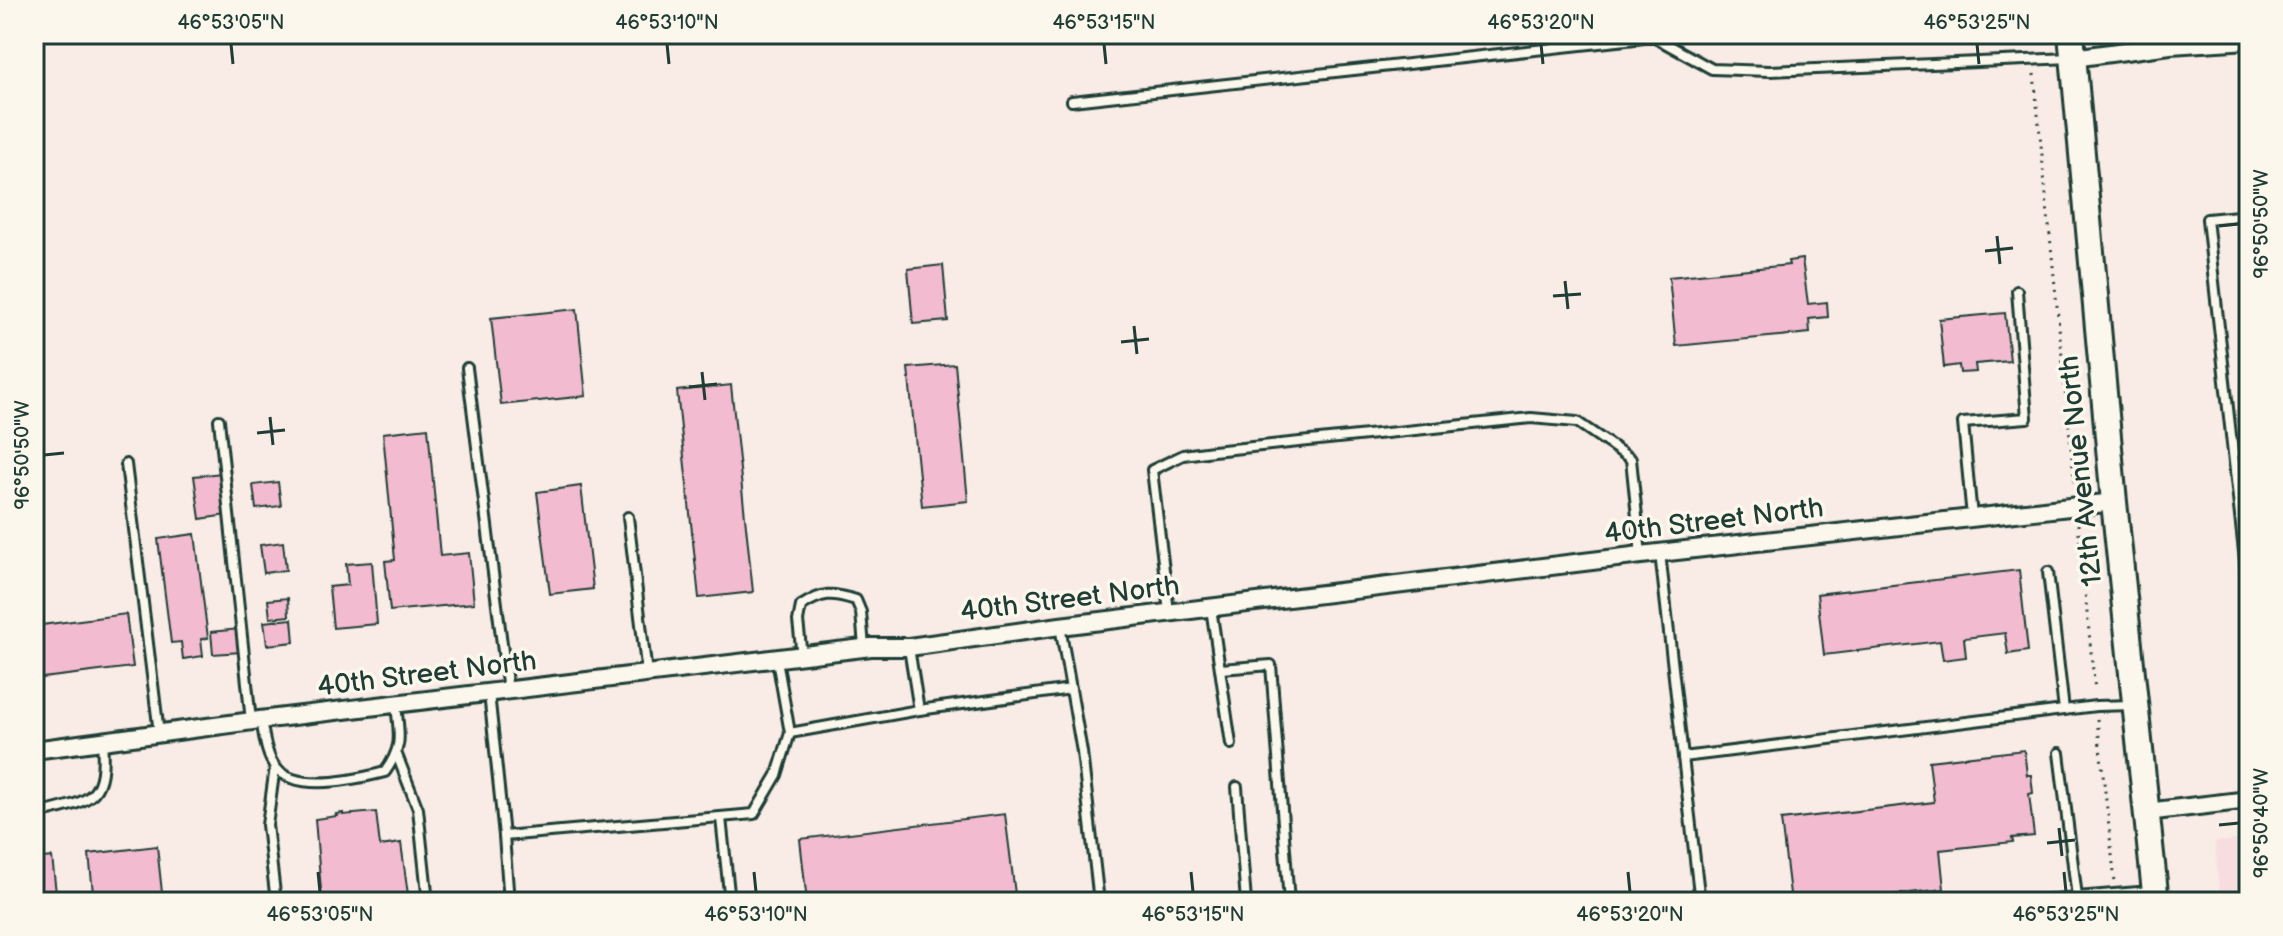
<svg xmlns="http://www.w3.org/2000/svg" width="2283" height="936" viewBox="0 0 2283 936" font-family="'Balsamiq Sans',sans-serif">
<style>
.built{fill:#f7dddf}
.building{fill:#f3bbd0;stroke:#1f3d34;stroke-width:2}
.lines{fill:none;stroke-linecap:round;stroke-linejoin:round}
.service-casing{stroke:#1f3d34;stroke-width:14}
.minor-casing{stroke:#1f3d34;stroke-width:22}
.secondary-casing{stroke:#1f3d34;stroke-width:30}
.path{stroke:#1f3d34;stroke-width:3;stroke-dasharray:2 6;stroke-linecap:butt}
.service{stroke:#fbf7ec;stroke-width:8}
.minor{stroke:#fbf7ec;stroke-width:16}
.secondary{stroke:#fbf7ec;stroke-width:24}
.ticks{fill:none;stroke:#1f3d34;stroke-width:3}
.labels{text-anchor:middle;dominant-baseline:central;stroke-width:7;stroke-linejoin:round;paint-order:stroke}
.street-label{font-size:28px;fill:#1f3d34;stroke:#fbf7ec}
.neatline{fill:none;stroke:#1f3d34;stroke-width:3}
.ticks-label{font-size:20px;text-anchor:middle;fill:#1f3d34}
</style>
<rect width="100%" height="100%" fill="#f9ebe6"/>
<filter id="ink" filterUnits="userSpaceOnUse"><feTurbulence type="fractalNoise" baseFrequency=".0125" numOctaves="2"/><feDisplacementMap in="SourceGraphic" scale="16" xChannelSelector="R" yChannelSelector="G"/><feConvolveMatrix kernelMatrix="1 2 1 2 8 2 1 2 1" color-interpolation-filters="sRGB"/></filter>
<g filter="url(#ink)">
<polygon class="built" points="2249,839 2249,902 2220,902 2215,842"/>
<g class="building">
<polygon points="1802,259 1808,304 1827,302 1828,317 1809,319 1810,333 1676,346 1669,277 1789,265 1788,261"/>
<polygon points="943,265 948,321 913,324 908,269"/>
<polygon points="577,309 586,396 501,405 491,318"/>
<polygon points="2005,313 2010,361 1975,364 1976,372 1960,373 1959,365 1944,367 1939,319"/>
<polygon points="955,364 968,501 922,506 908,368"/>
<polygon points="731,385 753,592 699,598 677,391"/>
<polygon points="428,428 440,556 469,553 474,603 390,611 385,561 395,560 383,433"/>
<polygon points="222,473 227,515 200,519 194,476"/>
<polygon points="278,482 281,506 256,509 253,485"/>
<polygon points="581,486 593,589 550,594 537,492"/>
<polygon points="195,534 208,638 201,639 203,656 183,659 181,642 171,643 158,539"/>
<polygon points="283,542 286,570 264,573 260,545"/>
<polygon points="372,562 377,624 333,628 329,587 348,585 346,564"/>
<polygon points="2019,570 2028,651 2008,654 2005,633 1964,638 1966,657 1943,660 1940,641 1824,655 1817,594"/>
<polygon points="288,598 289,616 270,618 268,600"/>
<polygon points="126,614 133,667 34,679 34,626"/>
<polygon points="292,619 294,642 267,645 264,622"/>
<polygon points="239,629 241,652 213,654 211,632"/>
<polygon points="2024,750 2027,775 2031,775 2033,793 2029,794 2034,836 2012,838 2013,842 1940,850 1944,889 1832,902 1791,902 1781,820 1934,802 1929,761"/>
<polygon points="376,812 380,846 401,843 409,902 322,902 315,819 337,816 336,814 343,813 343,815"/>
<polygon points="1005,814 1016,902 807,902 800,839"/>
<polygon points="157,846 163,902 94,902 89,854"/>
<polygon points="52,857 57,902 34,902 34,859"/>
</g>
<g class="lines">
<g class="service-casing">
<g id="service">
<polyline points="1072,101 1654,37 1712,69 1769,71 2072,58"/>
<polyline points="2249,215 2207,219 2249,597"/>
<polyline points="467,368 508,691"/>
<polyline points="219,420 251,721"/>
<polyline points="126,464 159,733"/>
<polyline points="628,517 647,674"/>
<polyline points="1972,517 1963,423 2027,418 2017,291"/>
<polyline points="1660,553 1683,757 2096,706 2133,705"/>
<polyline points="2048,572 2064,710"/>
<polyline points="1211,608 1231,744"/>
<polyline points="1169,612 1152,470 1183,455 1213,451 1531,418 1577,422 1631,459 1641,555"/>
<polyline points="1060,626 1082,752 1099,902"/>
<path d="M802,656L798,621L801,606C823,592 831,592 856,600L861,612L864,647"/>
<polyline points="777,660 790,733 919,710 909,648"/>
<polyline points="1221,669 1271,665 1289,902"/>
<polyline points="489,693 504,836 754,814 777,775 790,733"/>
<polyline points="919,710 1071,689"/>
<path d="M261,720C264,735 266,756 276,768C297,793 358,779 385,772C404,745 399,735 396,705"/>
<polyline points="397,755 418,809 428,902"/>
<polyline points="1683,757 1700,902"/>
<polyline points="275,767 267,825 276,902"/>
<polyline points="1237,787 1246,902"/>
<path d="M34,815C89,800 107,804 102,740"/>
<polyline points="721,818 730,902"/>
<polyline points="504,836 509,902"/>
<polyline points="2078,901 2077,897 2151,891"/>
<polyline points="2022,902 2077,897 2059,753"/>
</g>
</g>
<g class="minor-casing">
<g id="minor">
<polyline points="2073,58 2170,45 2249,40"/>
<polyline points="34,750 260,720 871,647 909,647 1060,626 1641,555 2114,502"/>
<polyline points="2146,812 2249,800"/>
</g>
</g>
<g class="secondary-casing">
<polyline id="secondary" points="2071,34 2114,502 2156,902"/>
</g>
<g class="path">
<polyline points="2030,34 2031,47"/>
<polyline points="2034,74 2075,488"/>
<polyline points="2078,524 2095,691"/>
<polyline points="2097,719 2115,882"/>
</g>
<use href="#service" class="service"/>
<use href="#minor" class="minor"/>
<use href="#secondary" class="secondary"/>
</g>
</g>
<path class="ticks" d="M231,44L233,64M667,44L669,64M1104,44L1106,64M1541,44L1543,64M1977,44L1979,64M2219,226L2239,224M1997,236L2000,264M1985,251L2013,248M1565,281L1568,309M1553,296L1581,294M1134,326L1137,354M1121,342L1149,339M702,372L705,400M689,387L717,384M270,417L273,445M257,433L285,430M44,455L64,453M2219,825L2239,823M2059,828L2062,856M2047,843L2075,840M318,872L320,892M754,872L756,892M1191,872L1193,892M1628,872L1630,892M2064,872L2066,892"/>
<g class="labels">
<g class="street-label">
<text transform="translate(2081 471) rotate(-96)">12th Avenue North</text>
<text transform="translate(1714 521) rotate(-7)">40th Street North</text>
<text transform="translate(1070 599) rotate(-7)">40th Street North</text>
<text transform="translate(427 674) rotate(-7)">40th Street North</text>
</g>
</g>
<rect width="2283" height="936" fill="none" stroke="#fbf7ec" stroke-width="88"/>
<rect x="44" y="44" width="2195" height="848" class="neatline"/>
<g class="ticks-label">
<text x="231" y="29">46°53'05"N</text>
<text x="667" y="29">46°53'10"N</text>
<text x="1104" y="29">46°53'15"N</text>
<text x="1541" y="29">46°53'20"N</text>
<text x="1977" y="29">46°53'25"N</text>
<text transform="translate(2261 224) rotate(-90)" y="7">96°50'50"W</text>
<text transform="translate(22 455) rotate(-90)" y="7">96°50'50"W</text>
<text transform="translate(2261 823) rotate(-90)" y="7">96°50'40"W</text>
<text x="320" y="921">46°53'05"N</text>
<text x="756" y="921">46°53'10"N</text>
<text x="1193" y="921">46°53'15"N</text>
<text x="1630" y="921">46°53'20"N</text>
<text x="2066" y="921">46°53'25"N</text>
</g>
</svg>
